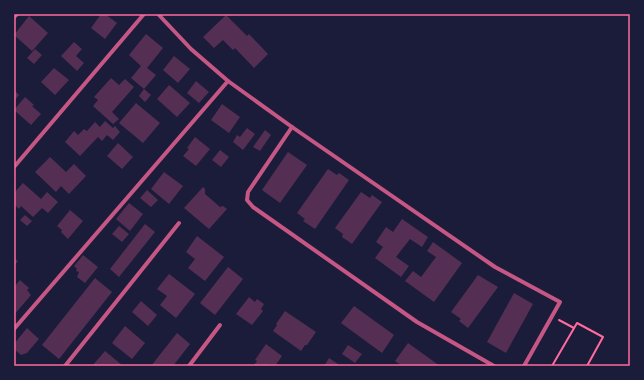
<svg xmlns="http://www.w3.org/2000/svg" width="644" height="380" viewBox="0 0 644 380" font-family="'Exo 2',sans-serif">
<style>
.building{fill:#542f53}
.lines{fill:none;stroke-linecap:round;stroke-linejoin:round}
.path{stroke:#ff6b9d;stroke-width:2}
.minor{stroke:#c65784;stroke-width:4}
.neatline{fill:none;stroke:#ff6b9d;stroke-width:1.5}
</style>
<rect width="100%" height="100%" fill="#1b1b3a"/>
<g class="building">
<polygon points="101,14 105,14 117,23 105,39 91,28"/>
<polygon points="226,15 247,36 249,34 268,54 254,68 235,48 233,50 223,40 214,48 203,37"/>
<polygon points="29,16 48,33 32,51 14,35"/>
<polygon points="146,34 163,48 147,68 156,75 144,89 131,78 141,66 129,55"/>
<polygon points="74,42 82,49 76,56 84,63 77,71 61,56"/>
<polygon points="35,49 42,55 34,64 27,58"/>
<polygon points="174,56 190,69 178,83 163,70"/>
<polygon points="54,68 69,80 55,95 41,82"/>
<polygon points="111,78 119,85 125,79 134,87 112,112 119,119 113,124 93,106 98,100 94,97"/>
<polygon points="196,81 209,92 199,103 187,93"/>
<polygon points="169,85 190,103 177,117 157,99"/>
<polygon points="144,89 151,95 145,102 139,96"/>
<polygon points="14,90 19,95 14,101"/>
<polygon points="25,97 34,105 32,106 41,114 31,125 14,110"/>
<polygon points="136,103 160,123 143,143 119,123"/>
<polygon points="222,104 240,117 229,133 211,120"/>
<polygon points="105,121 113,128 115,126 120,132 113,140 107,135 102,141 98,137 80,156 65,142 74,131 78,135 84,129 87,131 95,122 100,127"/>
<polygon points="247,128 255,134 243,150 233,142 237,135 240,137"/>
<polygon points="265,130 271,135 260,151 253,147"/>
<polygon points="195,137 210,149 196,166 183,156 189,149 187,148"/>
<polygon points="118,143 133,157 122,169 107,156"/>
<polygon points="220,150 229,157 221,167 212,160"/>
<polygon points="288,152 307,165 280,203 262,190"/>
<polygon points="50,157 66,172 74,164 86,176 69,194 61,186 56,192 35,172"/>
<polygon points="328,169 337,175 339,173 349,180 315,229 303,221 305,219 297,213"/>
<polygon points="164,172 183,186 169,204 151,189"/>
<polygon points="23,183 41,199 47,192 58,202 48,213 42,208 33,217 21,206 19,209 14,204 14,193"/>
<polygon points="203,187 205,189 205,194 220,207 223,206 227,209 209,229 184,208"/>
<polygon points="147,190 158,200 151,207 140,198"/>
<polygon points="361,192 370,198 372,195 382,202 352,244 342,237 343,234 335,228"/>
<polygon points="129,203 143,214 130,231 116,219"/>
<polygon points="70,210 83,221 68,239 61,232 62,230 57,226"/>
<polygon points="25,215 32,221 27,226 20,220"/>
<polygon points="402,219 428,237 422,247 410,239 396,257 409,266 401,277 375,258 383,247 376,242 386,227 393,232"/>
<polygon points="145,224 155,232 119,277 110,269"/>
<polygon points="119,226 129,234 122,242 112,234"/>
<polygon points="197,236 224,257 205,281 188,268 195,259 186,252"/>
<polygon points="433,242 462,263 434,302 405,281 413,271 421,277 436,257 427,251"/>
<polygon points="83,255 98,267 85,283 77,277 79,272 76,271 77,269 74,266"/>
<polygon points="14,258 18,261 14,266"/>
<polygon points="228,267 243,279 215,315 200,303"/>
<polygon points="169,274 195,294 176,318 160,305 167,296 157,289"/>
<polygon points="478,275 498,287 468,328 459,321 461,319 451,312"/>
<polygon points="95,278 112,292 59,359 42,345"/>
<polygon points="20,280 29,288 27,290 31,295 14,315 14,287"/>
<polygon points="514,293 533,304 506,353 487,342"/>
<polygon points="249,297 255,302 257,299 264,304 261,309 263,311 252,325 236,314"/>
<polygon points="141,301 157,315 148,326 132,312"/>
<polygon points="354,306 394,335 382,353 341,323"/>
<polygon points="285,311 316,332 307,345 305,345 301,351 273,331 277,325 276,324"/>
<polygon points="125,326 145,343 132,359 112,343"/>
<polygon points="27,328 39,339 27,353 21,355 14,349 14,344"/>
<polygon points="177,333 190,344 173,366 151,366"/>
<polygon points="408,343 440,366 402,366 395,361"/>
<polygon points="266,344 282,356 275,366 271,364 270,366 253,366 257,361 255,360"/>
<polygon points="348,345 362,354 355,363 342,354"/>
<polygon points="105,351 123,366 92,366"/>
<polygon points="329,358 341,366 324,366"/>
</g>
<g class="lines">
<g class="path">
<polyline points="559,320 574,328"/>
<polyline points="552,366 577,323 603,337 587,366"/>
</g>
<g class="minor">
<polyline points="158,14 191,49 228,81 292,127 495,267 560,302 524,366"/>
<polyline points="14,17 17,14"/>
<polyline points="292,127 248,192 247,200 253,207 417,322 494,366"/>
<polyline points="14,167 144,14"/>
<polyline points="14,329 228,81"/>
<polyline points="65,366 179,223"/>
<polyline points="189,366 220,325"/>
</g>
</g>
<rect width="644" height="380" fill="none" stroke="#1b1b3a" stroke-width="30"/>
<rect x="15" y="15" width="614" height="350" class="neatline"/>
</svg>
